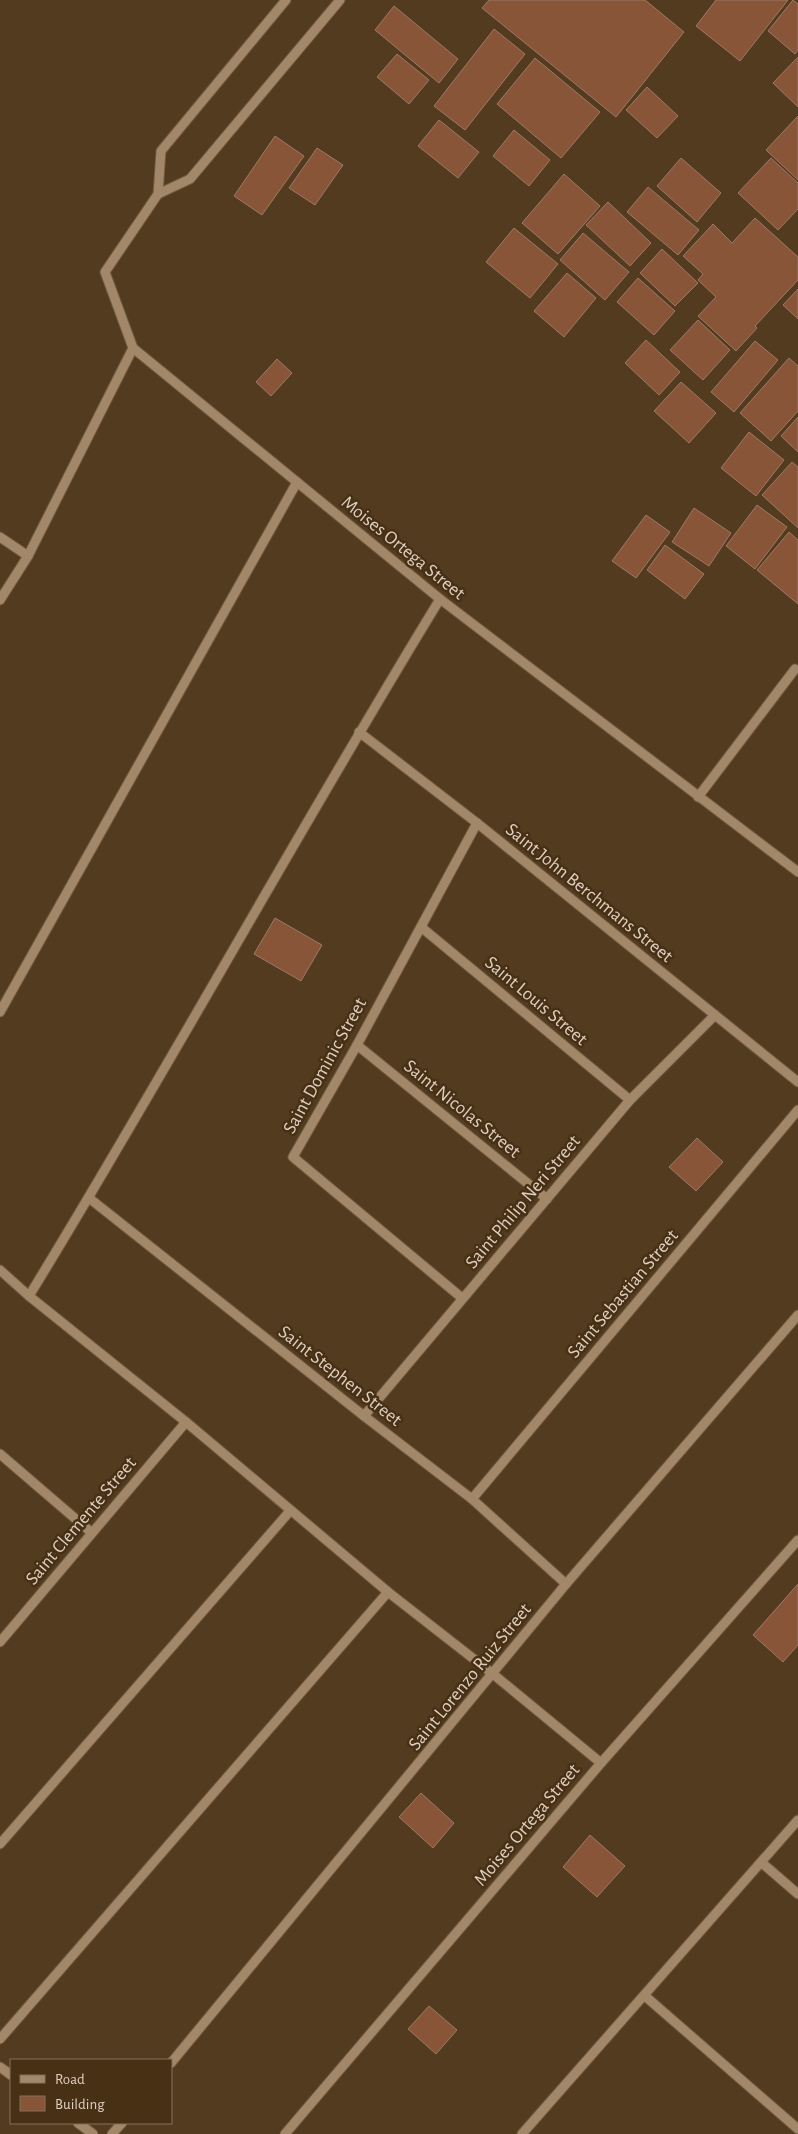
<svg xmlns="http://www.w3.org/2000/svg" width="798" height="2134" viewBox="0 0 798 2134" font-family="'Alegreya Sans',sans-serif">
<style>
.building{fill:#895539;stroke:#9e7967}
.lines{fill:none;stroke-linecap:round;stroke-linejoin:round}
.minor-casing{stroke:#6d5941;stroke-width:11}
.minor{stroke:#a38769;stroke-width:9}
.labels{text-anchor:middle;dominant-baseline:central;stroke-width:5;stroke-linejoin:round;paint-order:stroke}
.street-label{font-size:19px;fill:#decfc0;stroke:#483015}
</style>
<rect width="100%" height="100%" fill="#533b1f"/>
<g class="building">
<polygon points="489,0 645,0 684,32 616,117 482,8"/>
<polygon points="716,0 788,0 740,61 696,26"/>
<polygon points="793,0 798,4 798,50 795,54 768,31"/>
<polygon points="394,6 458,59 439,83 375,30"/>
<polygon points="494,29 525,54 465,130 434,106"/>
<polygon points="397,54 429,80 409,104 377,77"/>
<polygon points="798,57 798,107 773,83"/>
<polygon points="535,58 600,112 561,158 497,104"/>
<polygon points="647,87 678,116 657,138 626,110"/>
<polygon points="798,116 798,180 766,150"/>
<polygon points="439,120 479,152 458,178 418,146"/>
<polygon points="514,130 550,160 529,186 493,156"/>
<polygon points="275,136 304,156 262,215 234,196"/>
<polygon points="317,148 343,165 315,205 289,188"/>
<polygon points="681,158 721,193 697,222 657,186"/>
<polygon points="771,158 798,183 798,209 778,230 738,193"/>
<polygon points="564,174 600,206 558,254 522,223"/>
<polygon points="648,187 699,230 678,255 627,212"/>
<polygon points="608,202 651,243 630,266 586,225"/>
<polygon points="755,218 798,257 798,280 755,326 757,328 736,351 698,316 716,297 698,280 703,274 683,256 713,224 732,243"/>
<polygon points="514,228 558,264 530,298 486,262"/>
<polygon points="583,233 629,272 605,300 560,260"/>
<polygon points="662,249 698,283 675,306 640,273"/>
<polygon points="567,273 596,298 564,337 534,311"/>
<polygon points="638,278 675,311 654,335 617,302"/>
<polygon points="798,289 798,319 783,305"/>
<polygon points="698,320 730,350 703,380 670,350"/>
<polygon points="646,340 680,372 659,395 625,363"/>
<polygon points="755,341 778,360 734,412 711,392"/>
<polygon points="789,358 798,366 798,411 771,441 740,413"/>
<polygon points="277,359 292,373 271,396 256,382"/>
<polygon points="681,382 716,413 689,443 654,411"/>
<polygon points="798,417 798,452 781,436"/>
<polygon points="749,432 784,460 756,496 721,468"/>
<polygon points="792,462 798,467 798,528 762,495"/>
<polygon points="757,505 787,527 755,569 726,546"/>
<polygon points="694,508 731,533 709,566 672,542"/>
<polygon points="646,515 670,532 636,578 612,561"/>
<polygon points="789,532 798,540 798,604 757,570"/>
<polygon points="665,545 704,574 685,599 647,570"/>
<polygon points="275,918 322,945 301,981 254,954"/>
<polygon points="697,1138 723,1162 696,1191 669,1167"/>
<polygon points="798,1584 798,1645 783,1662 753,1635"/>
<polygon points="421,1793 454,1823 433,1848 399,1817"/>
<polygon points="590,1835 625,1866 597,1897 563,1867"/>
<polygon points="429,2006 457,2030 436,2054 408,2029"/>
</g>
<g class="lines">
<g class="minor-casing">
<g id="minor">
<polyline points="286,0 161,151 158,194 105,272 133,348 440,599 798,872"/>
<polyline points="158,194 190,179 340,0"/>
<polyline points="0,537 28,556"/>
<polyline points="0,600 28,556 133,348"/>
<polyline points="359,732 477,823 798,1082"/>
<polyline points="698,797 795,669"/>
<polyline points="421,927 630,1100"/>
<polyline points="0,1012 297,482"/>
<polyline points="357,1045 547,1199"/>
<polyline points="89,1198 364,1416 472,1499 566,1584"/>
<polyline points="0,1270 29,1296 186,1422 388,1592 493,1674 601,1763"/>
<path d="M29,1296C170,1066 299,829 440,599"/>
<polyline points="462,1298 293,1157 357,1045 477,823"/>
<polyline points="364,1416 630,1100 715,1015"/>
<polyline points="0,1454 92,1533"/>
<polyline points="472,1499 798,1110"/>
<polyline points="0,1642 186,1422"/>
<polyline points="0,1844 290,1511"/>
<polyline points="762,1863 798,1894"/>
<polyline points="645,1996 798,2129"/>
<polyline points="0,2039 388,1592"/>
<polyline points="171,2063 566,1584 798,1315"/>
<polyline points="0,2067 11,2075"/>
<polyline points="78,2123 93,2134"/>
<polyline points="112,2134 122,2123"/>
<polyline points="285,2134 601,1763 798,1540"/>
<polyline points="522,2134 798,1820"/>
</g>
</g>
<use href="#minor" class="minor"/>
</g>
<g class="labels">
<g class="street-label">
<text transform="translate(403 548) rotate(39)">Moises Ortega Street</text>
<text transform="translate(589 893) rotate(39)">Saint John Berchmans Street</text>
<text transform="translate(536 1001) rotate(40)">Saint Louis Street</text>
<text transform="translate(325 1066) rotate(-61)">Saint Dominic Street</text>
<text transform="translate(462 1109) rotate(39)">Saint Nicolas Street</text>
<text transform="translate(523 1202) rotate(-50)">Saint Philip Neri Street</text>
<text transform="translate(623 1294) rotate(-50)">Saint Sebastian Street</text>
<text transform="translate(340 1376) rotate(38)">Saint Stephen Street</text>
<text transform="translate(81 1521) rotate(-50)">Saint Clemente Street</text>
<text transform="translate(470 1677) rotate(-51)">Saint Lorenzo Ruiz Street</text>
<text transform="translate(527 1825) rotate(-50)">Moises Ortega Street</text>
</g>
</g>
<rect x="10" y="2059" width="162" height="65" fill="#483015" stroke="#847059"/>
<rect x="20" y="2075" width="25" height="8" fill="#a38769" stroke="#847059"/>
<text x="55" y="2084" font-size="15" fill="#decfc0">Road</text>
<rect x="20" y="2096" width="25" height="15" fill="#895539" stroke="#847059"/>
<text x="55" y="2109" font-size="15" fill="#decfc0">Building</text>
</svg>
